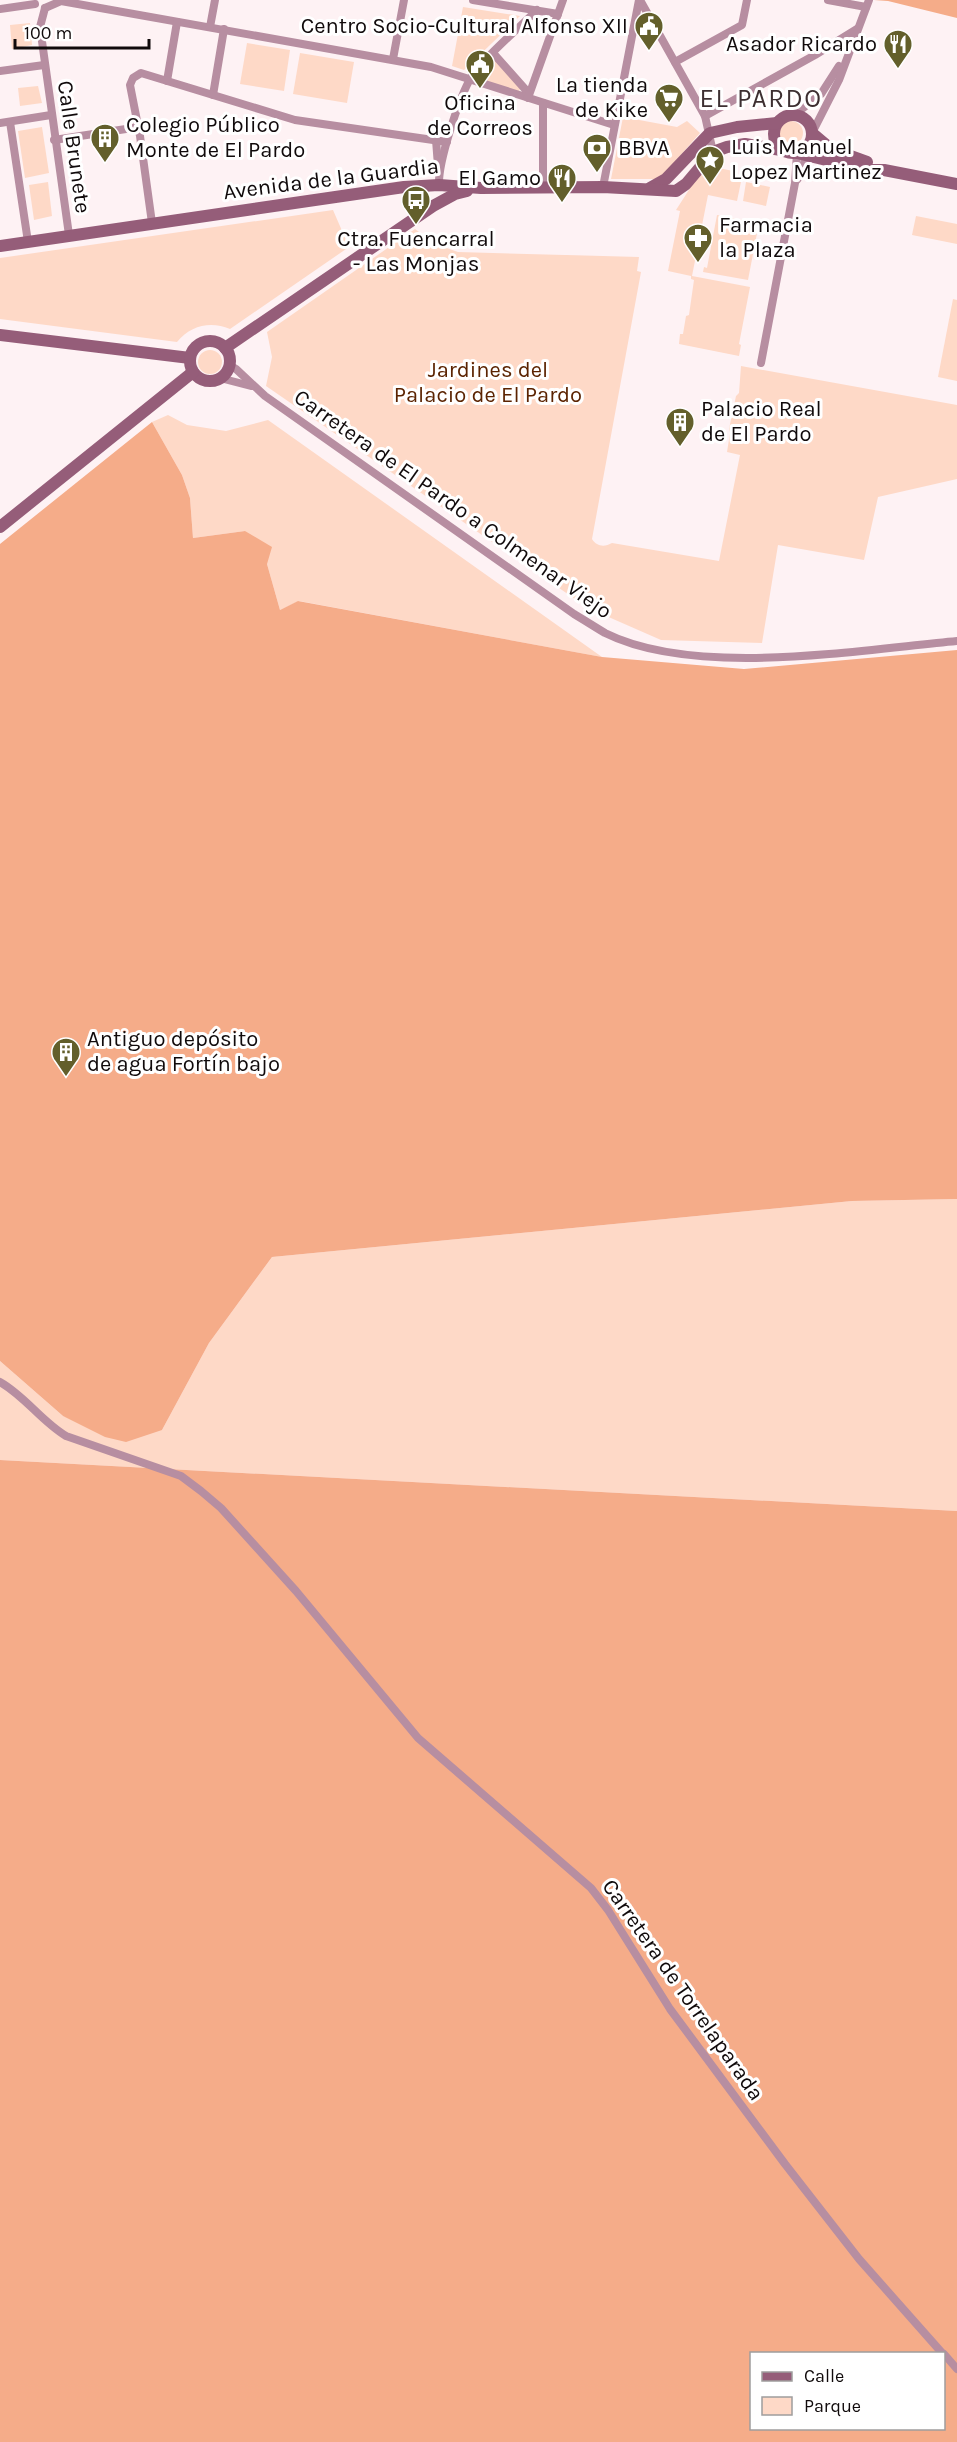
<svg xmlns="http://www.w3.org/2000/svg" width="957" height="2442" viewBox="0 0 957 2442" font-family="Karla,sans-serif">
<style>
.green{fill:#fed9c7}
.forest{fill:#f5ac89;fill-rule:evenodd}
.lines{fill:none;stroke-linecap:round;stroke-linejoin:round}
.street{stroke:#b78ea1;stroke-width:8}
.secondary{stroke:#955d79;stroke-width:12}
.labels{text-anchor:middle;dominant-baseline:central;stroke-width:6;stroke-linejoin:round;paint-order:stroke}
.poi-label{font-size:22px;fill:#100a0b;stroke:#fff;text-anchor:start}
.street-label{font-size:22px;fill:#100a0b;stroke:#fff}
.park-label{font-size:22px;fill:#5b2301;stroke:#fff}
.quarter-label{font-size:26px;letter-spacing:1.5px;fill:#3d2f31;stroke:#fff}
</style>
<rect width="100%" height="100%" fill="#fef2f4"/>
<g class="green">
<polygon points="463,7 520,16 464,70 452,66"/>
<polygon points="30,23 32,45 12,49 10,25"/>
<polygon points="247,43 290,50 284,91 240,84"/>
<polygon points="300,53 354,62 347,103 293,94"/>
<polygon points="494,59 521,88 518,92 476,77"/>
<polygon points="38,86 42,103 20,106 18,88"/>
<polygon points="623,117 677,127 687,121 700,133 664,174 655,179 611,179"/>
<circle cx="791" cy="133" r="12"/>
<polygon points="42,127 49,173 25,178 18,131"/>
<polygon points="709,166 738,172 738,177 742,177 737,201 708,195 692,276 750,287 739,344 741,345 739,356 679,344 680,334 683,334 686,316 689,315 694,280 691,279 691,276 668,271 680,211 676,210 694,182"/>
<polygon points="48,182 52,216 34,220 29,185"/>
<polygon points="746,182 770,187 766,206 743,201"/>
<path d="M333,210L349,247L230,329C211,321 191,325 177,342L0,319V258Z"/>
<polygon points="717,215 759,223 748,280 703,272 704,267 707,268"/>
<polygon points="916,216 957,224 957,244 912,235"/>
<path d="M415,229L435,244L458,252L639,257L637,271L641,272L592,539C597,547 605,547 612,543L719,561L740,455L727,452L730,433L729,429L736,396L739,393L741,366L957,405V479L878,497L864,560L778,545L762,643L661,640L588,608L266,386L272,357L267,332Z"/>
<polygon points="953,299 957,300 957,381 938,377"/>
<circle cx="210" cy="362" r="12"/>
<polygon points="168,415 187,425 226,431 268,420 602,657 299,601 280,610 267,564 245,531 193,538 190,498 182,475 152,422"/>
<polygon points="957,1199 957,1511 0,1460 0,1361 63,1416 162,1430 209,1343 272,1257 852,1201"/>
</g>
<g class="forest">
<polygon points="874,0 957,0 957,18 888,1"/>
<polygon points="152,422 182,475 190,498 193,538 245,531 272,547 267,564 280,610 298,601 602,657 744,669 957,650 957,1199 852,1201 272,1257 209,1343 162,1430 126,1442 105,1437 63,1416 0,1361 0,544"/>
<path d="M0,1460L957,1511V2442H0ZM752,2354H944V2428H752Z"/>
</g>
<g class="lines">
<g class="street">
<polyline points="473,0 558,14"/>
<polyline points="640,0 705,116 713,152"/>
<polyline points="828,0 866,7"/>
<polyline points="45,8 61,1 431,67 614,125"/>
<polyline points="45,8 40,27 69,235"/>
<polyline points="0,9 35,4"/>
<polyline points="210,27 215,0"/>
<polyline points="493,53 525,89 528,97"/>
<polyline points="393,59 404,0"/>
<polyline points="675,62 742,25 747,0"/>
<polyline points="0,71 44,65"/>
<polyline points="167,81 177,22"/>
<polyline points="213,95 224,29"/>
<polyline points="528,98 563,0"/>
<polyline points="543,103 543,187"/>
<polyline points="794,115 821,94 839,66"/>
<polyline points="705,116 815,55 857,29"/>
<polyline points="10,122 28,242"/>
<polyline points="0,123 51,115"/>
<polyline points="812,133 839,80 869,0"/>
<polyline points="54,140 139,127"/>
<polyline points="436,140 438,166"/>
<polyline points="797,180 802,172 808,146"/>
<path d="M439,185C438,162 458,102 469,81C480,61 519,28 537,10"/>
<polyline points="603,187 639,0"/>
<polyline points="152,223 140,136 130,85 133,78 141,73 295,120 447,142"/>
<polyline points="761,363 795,183 797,153"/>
<path d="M229,365L236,369L265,396L574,614C584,620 595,627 605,633C695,678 858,650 957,641"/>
<polyline points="220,378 251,386"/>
<path d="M0,1382C25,1396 41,1421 66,1436L181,1476L201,1491L221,1508L296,1591L418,1738L591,1888L608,1910L670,2009L785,2164L859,2259L943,2354"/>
<polyline points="944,2354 957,2369"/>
</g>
<g class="secondary">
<circle cx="793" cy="134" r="19"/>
<polyline points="812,133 831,149 867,162"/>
<polyline points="797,153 868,170 884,170 957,184"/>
<polyline points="650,188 666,179 710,133 737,127 777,123"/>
<polyline points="0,246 404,187 439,185 481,188 603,187 676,191 686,184 713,152 727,147 745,144 781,150"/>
<polyline points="0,335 190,358"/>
<circle cx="210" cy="361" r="20"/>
<polyline points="225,348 433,206 455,194 467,191"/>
<polyline points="0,527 193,372"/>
</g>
</g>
<defs>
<g id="civic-pin" transform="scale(1.5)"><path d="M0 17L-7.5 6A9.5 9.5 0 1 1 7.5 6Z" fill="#635f2b" stroke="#fff"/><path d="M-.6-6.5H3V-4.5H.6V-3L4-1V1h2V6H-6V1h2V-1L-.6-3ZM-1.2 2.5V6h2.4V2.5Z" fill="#fff"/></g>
<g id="restaurant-pin" transform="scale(1.5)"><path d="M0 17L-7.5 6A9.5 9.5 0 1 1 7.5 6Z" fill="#635f2b" stroke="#fff"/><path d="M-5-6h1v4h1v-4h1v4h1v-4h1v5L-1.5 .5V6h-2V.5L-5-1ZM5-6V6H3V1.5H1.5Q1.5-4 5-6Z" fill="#fff"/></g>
<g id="supermarket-pin" transform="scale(1.5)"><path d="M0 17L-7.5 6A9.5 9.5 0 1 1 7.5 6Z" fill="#635f2b" stroke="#fff"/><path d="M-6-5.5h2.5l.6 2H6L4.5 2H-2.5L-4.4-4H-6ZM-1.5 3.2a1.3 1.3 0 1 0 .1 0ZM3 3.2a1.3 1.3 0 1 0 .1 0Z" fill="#fff"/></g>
<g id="building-pin" transform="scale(1.5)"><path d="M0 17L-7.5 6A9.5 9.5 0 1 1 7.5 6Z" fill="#635f2b" stroke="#fff"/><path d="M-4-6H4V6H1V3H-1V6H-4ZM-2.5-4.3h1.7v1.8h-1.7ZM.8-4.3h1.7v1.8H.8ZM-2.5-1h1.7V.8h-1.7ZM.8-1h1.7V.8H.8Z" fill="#fff"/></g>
<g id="bank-pin" transform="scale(1.5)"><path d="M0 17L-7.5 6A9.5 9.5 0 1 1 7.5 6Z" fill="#635f2b" stroke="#fff"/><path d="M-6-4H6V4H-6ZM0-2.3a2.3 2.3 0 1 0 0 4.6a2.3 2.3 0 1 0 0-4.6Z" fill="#fff"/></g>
<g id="sight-pin" transform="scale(1.5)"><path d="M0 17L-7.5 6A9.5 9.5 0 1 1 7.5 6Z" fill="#635f2b" stroke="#fff"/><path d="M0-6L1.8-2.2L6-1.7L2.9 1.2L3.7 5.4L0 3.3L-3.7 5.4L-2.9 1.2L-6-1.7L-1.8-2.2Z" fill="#fff"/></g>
<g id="bus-pin" transform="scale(1.5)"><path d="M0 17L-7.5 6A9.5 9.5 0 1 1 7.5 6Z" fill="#635f2b" stroke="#fff"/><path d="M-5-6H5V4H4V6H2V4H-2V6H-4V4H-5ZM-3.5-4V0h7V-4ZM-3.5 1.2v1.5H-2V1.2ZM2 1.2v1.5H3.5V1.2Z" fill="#fff"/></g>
<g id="pharmacy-pin" transform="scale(1.5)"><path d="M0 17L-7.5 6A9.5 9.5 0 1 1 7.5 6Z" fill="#635f2b" stroke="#fff"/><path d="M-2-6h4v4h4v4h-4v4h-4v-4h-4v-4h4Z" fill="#fff"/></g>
</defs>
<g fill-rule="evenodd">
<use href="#civic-pin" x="649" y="26"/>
<use href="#restaurant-pin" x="898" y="44"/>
<use href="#civic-pin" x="480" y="64"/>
<use href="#supermarket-pin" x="669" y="98"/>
<use href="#building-pin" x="105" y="138"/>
<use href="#bank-pin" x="597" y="148"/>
<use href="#sight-pin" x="710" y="160"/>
<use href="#restaurant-pin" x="562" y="178"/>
<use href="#bus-pin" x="416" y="200"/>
<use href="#pharmacy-pin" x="698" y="238"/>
<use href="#building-pin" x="680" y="422"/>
<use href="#building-pin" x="66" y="1052"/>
</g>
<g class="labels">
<g class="poi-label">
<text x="628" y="26" text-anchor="end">Centro Socio-Cultural Alfonso XII</text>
<text x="877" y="44" text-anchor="end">Asador Ricardo</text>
<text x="648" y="85" text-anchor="end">La tienda<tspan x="648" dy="25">de Kike</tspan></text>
<text x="480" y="103" text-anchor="middle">Oficina<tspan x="480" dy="25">de Correos</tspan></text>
<text x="126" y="125">Colegio Público<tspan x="126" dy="25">Monte de El Pardo</tspan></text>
<text x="731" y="147">Luis Manuel<tspan x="731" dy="25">Lopez Martinez</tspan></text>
<text x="618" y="148">BBVA</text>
<text x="541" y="178" text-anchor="end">El Gamo</text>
<text x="719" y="225">Farmacia<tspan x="719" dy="25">la Plaza</tspan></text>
<text x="416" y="239" text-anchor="middle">Ctra. Fuencarral<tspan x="416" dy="25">- Las Monjas</tspan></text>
<text x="701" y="409">Palacio Real<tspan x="701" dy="25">de El Pardo</tspan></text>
<text x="87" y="1039">Antiguo depósito<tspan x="87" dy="25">de agua Fortín bajo</tspan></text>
</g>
<g class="street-label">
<text transform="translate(74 147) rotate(82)">Calle Brunete</text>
<text transform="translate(331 179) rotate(-7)">Avenida de la Guardia</text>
<text transform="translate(453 504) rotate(35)">Carretera de El Pardo a Colmenar Viejo</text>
<text transform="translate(683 1990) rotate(55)">Carretera de Torrelaparada</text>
</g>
<g class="park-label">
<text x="488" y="370">Jardines del<tspan x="488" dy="25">Palacio de El Pardo</tspan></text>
</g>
<g class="quarter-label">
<text x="761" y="98">EL PARDO</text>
</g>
</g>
<rect x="750" y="2352" width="195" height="78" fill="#ffffff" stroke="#9f9d9d" stroke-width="1.5"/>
<rect x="762" y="2372" width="30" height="9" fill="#955d79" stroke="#9f9d9d" stroke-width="1.5"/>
<text x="804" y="2382" font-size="18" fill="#100a0b">Calle</text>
<rect x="762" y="2397" width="30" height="18" fill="#fed9c7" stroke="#9f9d9d" stroke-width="1.5"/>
<text x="804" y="2412" font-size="18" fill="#100a0b">Parque</text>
<path d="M15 39v9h134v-9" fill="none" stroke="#100a0b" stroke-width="3"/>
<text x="24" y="39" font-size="18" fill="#100a0b" stroke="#ffffff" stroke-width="4.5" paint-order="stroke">100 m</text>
</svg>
